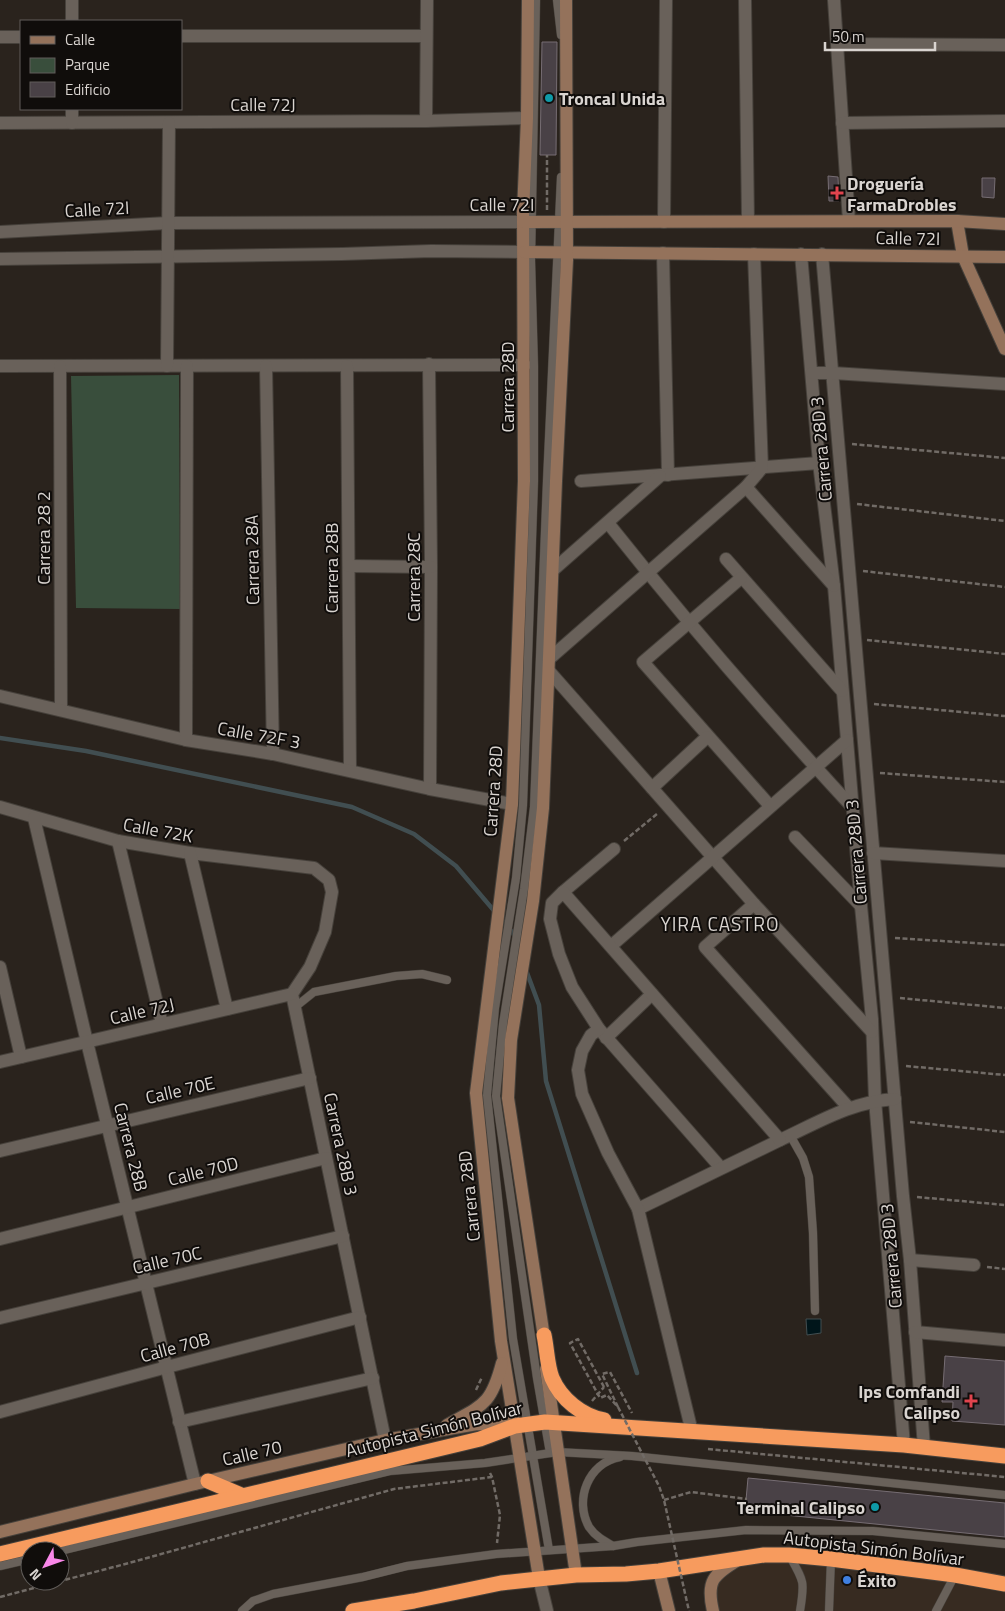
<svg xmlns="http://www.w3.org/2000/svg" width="1005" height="1611" viewBox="0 0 1005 1611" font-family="'Titillium Web',sans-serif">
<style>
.built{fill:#372b21}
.green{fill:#394e3c}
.water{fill:#00151a;stroke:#414e51}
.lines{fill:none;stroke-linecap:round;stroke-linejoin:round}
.stream{stroke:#414e51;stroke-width:4.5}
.building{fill:#494146;stroke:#766d73}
.lane-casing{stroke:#46413b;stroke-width:9}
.street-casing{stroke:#46413b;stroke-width:14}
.secondary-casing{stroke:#46413b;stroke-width:14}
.highway-casing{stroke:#46413b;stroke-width:17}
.path{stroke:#716b66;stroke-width:2.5;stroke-dasharray:5 2.5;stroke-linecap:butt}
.lane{stroke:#69615a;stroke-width:8}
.street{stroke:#69615a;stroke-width:12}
.secondary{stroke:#94725b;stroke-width:12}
.highway{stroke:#f79b5e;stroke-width:15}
.path-bridge{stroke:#716b66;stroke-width:2.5;stroke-dasharray:5 2.5;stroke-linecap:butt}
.culture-dot{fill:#0f9aa8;stroke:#100d0b;stroke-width:2}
.health-dot{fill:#e0444e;stroke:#100d0b;stroke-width:2}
.shop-dot{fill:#3f7fe0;stroke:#100d0b;stroke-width:2}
.labels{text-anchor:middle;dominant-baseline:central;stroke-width:4;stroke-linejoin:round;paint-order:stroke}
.poi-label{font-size:18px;font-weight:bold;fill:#d9d4d0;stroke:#100d0b;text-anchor:start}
.street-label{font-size:18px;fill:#d9d4d0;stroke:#100d0b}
.neighbourhood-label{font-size:19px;letter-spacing:1px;fill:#d9d4d0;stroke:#100d0b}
</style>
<rect width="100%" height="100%" fill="#2a231d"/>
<polygon class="built" points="742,1558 1005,1584 1005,1611 713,1611 715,1575"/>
<polygon class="green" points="179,375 180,609 76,608 71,376"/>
<polygon class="water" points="806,1319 821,1319 821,1333 807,1335"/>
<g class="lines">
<g class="stream">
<polyline points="0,738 86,751 352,807 414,834 456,866 513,933 515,937"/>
<polyline points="526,970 539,1005 546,1081 637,1373"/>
</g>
</g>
<g class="building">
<polygon points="542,42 557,42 556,155 540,155"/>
<polygon points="828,176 838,177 839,201 829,201"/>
<polygon points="982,178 995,178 994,198 982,197"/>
<polygon points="945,1356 1005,1361 1005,1425 952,1421 953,1402 942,1402"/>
<polygon points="748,1478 1005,1503 1005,1537 745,1511"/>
</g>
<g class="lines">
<g class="lane-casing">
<g id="lane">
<polyline points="536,0 531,260 534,366 534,481 523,805 516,878 495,1008 487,1095 513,1339 549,1550"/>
<polyline points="557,0 561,35"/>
<polyline points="294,1008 314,992 396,976 422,974 447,980"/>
<polyline points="790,1135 803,1158 809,1177 813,1233 815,1311"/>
<polyline points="550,1453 537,1378 496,1096 503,1024 524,889 534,807 547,481 561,177"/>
<path d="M613,1546C604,1541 595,1536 589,1527C574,1500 588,1463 620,1457"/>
<polyline points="60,1551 390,1471 485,1463 557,1452 632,1456 1005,1495"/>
<path d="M789,1555C804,1581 805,1581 800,1611"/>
<polyline points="0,1566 30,1559"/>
<polyline points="242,1611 253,1601 273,1594 363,1577 407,1566 496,1554 613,1546 637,1542 746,1530 873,1531 1005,1544"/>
<polyline points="829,1611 831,1559"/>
<polyline points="936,1611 955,1575"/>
</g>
</g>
<g class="street-casing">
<g id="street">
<polyline points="745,0 748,221"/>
<polyline points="834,0 849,221"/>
<polyline points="72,21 72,0"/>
<polyline points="181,36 426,36"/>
<polyline points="0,37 21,37"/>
<polyline points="838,44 1005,45"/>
<polyline points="426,121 427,0"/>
<polyline points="0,123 426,121 527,118"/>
<polyline points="72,123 72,109"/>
<polyline points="842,123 1005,121"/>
<polyline points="664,222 666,0"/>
<polyline points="0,232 168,223 523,222"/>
<polyline points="663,253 668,475"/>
<polyline points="801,254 819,463 834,586 861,906 872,1019 875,1100 904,1445"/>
<polyline points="822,254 903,1196 910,1260 924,1447"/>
<polyline points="0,259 342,254 431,251 524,252"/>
<polyline points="429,364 431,567 430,789"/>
<polyline points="0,366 525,365"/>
<polyline points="60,366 61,710"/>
<polyline points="167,366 169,123"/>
<polyline points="266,366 273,754"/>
<polyline points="347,366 350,770"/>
<polyline points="812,373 833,373 1005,384"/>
<polyline points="581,481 819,463"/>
<polyline points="746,487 834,586"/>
<path d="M608,523C686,621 768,716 853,808"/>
<polyline points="726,559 842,691"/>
<polyline points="349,566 431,567"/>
<polyline points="552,571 660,476"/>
<polyline points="741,578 643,662 770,806"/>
<polyline points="549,659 746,487 762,468 754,254"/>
<polyline points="549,671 754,904 872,1032"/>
<polyline points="0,696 186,740 273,754 430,789 512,804"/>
<polyline points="186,740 187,366"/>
<polyline points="652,788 707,737"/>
<polyline points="0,807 118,841 190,853 314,868 329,880 332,892 325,932 310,967 292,994 385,1440"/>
<polyline points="34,818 87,1042 195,1484"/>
<polyline points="795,837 861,906"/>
<polyline points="118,841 162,1024"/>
<polyline points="190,853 227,1009"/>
<polyline points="873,853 1005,861"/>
<polyline points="563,892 614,849"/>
<polyline points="754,904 705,947 848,1107"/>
<polyline points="611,946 847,740"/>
<polyline points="0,967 21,1057"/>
<polyline points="599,1029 721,1168"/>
<polyline points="606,1038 652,994"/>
<polyline points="0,1062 292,994"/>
<polyline points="0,1151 310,1078"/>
<path d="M638,1209C685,1186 732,1163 780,1140C819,1122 850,1102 895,1099"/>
<polyline points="0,1239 326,1158"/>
<polyline points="910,1260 974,1265"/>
<polyline points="0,1318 343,1236"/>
<polyline points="915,1332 1005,1340"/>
<polyline points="0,1412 167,1367 360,1317"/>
<polyline points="179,1422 373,1378"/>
<polyline points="692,1432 638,1209 608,1153 582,1094 578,1070 582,1051 591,1035 599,1029 572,987 559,954 550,919 552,903 563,892 780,1140"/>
<polyline points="539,1578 547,1611"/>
</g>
</g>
<g class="secondary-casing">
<g id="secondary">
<polyline points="528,0 527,118 523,212 524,481 512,804 476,1093 501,1341 539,1578"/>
<polyline points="957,221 963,256 1005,349"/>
<polyline points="523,222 957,221 1005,224"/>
<polyline points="524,252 1005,257"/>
<polyline points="545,1344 508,1098 511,1040 533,901 543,808 556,481 567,260 566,0"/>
<polyline points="546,1369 576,1575"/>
<path d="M447,1425C483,1405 491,1405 502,1363"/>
<polyline points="0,1532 195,1484 385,1440 477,1424 512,1426"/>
<polyline points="659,1571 669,1611"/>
<path d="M713,1611C706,1581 713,1575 738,1560"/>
</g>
</g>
<g class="highway-casing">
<g id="highway">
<path d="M544,1335C547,1349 547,1365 552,1378C561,1399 582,1416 604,1420"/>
<polyline points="208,1481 241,1495"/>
<polyline points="0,1554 480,1439 515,1426 545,1422 904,1445 1005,1456"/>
<polyline points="353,1611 414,1601 501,1583 576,1575 626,1574 659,1571 764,1555 789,1555 831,1559 955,1575 1005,1584"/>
</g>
</g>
<g class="path">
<polyline points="547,210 547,155"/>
<polyline points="852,444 1005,458"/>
<polyline points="857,504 1005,521"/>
<polyline points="863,571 1005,587"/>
<polyline points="867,640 1005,654"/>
<polyline points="874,704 1005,716"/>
<polyline points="880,773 1005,782"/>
<polyline points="624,841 657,814"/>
<polyline points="895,938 1005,945"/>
<polyline points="900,998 1005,1008"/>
<polyline points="906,1066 1005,1075"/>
<polyline points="910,1122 1005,1132"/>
<polyline points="917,1197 1005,1205"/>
<polyline points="987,1267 1005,1269"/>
<polyline points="476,1390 482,1377"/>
<polyline points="592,1401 604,1387"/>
<polyline points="618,1407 602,1374 610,1372 632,1413"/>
<polyline points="708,1449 1005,1477"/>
<polyline points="490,1473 492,1477 500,1515 497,1543"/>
<polyline points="664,1500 691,1492 747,1499"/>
<polyline points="0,1597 129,1563 394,1489 492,1477"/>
</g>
<use href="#lane" class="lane"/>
<use href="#street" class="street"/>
<use href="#secondary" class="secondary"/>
<use href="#highway" class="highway"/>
<polyline class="path-bridge" points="604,1387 578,1339 570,1343 600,1398 607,1395 618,1407 659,1486 664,1500 689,1611"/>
</g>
<g class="culture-dot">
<circle cx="549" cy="98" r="5"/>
<circle cx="875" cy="1507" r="5"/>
</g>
<g class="health-dot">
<path d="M834.5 185.5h5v5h5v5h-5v5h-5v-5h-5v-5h5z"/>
<path d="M968.5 1393.5h5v5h5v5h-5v5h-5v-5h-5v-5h5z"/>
</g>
<circle class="shop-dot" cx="847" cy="1580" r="5"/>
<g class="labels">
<g class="poi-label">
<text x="559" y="98">Troncal Unida</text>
<text x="847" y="183">Droguería<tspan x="847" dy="21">FarmaDrobles</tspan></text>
<text x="960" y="1391" text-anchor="end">Ips Comfandi<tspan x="960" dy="21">Calipso</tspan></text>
<text x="865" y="1507" text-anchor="end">Terminal Calipso</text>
<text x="857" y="1580">Éxito</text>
</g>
<g class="street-label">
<text x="263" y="104">Calle 72J</text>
<text x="502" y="204">Calle 72I</text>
<text transform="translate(97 209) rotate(-3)">Calle 72I</text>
<text transform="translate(908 238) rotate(1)">Calle 72I</text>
<text transform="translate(507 387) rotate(-90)">Carrera 28D</text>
<text transform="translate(821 449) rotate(-95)">Carrera 28D 3</text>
<text transform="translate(43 538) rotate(-90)">Carrera 28 2</text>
<text transform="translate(252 560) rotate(-91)">Carrera 28A</text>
<text transform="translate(331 568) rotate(-90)">Carrera 28B</text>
<text transform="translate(413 577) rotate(-90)">Carrera 28C</text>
<text transform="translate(259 735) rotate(10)">Calle 72F 3</text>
<text transform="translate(493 791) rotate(-86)">Carrera 28D</text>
<text transform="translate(158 830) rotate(10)">Calle 72K</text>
<text transform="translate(856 852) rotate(-95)">Carrera 28D 3</text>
<text transform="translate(142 1011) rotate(-13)">Calle 72J</text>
<text transform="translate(180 1090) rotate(-13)">Calle 70E</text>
<text transform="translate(341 1144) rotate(78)">Carrera 28B 3</text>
<text transform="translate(131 1147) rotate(76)">Carrera 28B</text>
<text transform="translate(203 1171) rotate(-14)">Calle 70D</text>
<text transform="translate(469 1196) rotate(-96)">Carrera 28D</text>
<text transform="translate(891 1256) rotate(-95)">Carrera 28D 3</text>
<text transform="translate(167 1260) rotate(-13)">Calle 70C</text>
<text transform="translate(175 1347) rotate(-15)">Calle 70B</text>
<text transform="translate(434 1429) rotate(-14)">Autopista Simón Bolívar</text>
<text transform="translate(252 1453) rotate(-13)">Calle 70</text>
<text transform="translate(874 1548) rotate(7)">Autopista Simón Bolívar</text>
</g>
<g class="neighbourhood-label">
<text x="720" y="923">YIRA CASTRO</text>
</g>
</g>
<rect x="20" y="20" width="162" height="90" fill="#100d0b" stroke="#605d5a"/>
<rect x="30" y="36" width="25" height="8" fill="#94725b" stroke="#605d5a"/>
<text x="65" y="45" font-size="15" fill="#d9d4d0">Calle</text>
<rect x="30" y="58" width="25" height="15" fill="#394e3c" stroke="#605d5a"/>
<text x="65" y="70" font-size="15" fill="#d9d4d0">Parque</text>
<rect x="30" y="82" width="25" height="15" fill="#494146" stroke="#605d5a"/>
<text x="65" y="95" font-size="15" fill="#d9d4d0">Edificio</text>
<g transform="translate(45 1566) rotate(229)"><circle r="24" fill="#100d0b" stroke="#605d5a"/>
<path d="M0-4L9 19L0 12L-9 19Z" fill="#f987e9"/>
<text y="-8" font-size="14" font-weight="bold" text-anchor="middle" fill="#d9d4d0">N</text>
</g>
<path d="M825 42v8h110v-8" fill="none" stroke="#d9d4d0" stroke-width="2.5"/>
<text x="832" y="42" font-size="15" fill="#d9d4d0" stroke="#100d0b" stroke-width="4" paint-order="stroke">50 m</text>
</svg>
